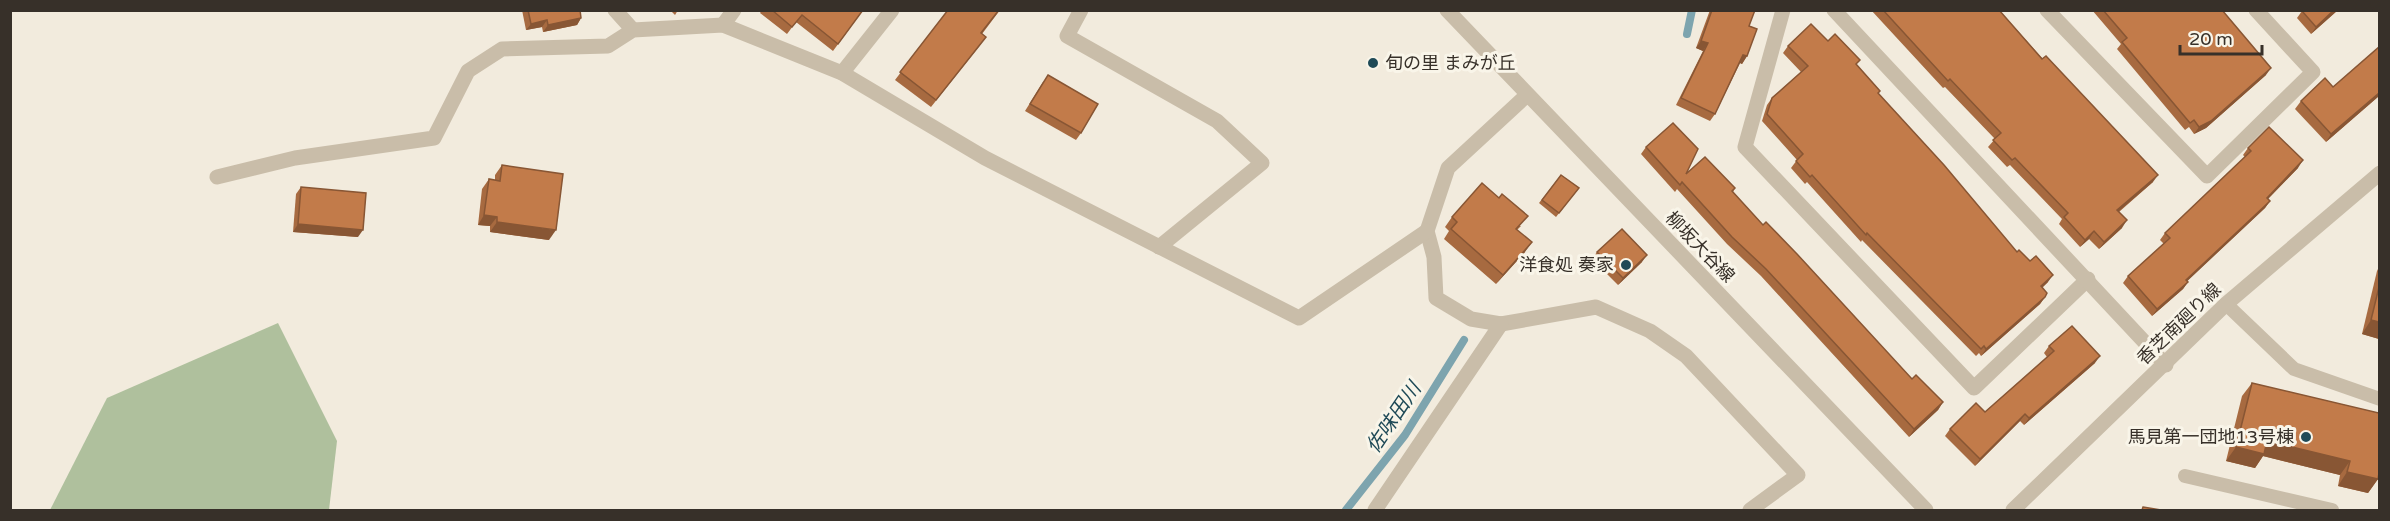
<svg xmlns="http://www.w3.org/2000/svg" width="2390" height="521" viewBox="0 0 2390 521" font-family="'Varela Round','Noto Sans JP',sans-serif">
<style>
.green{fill:#afc09d}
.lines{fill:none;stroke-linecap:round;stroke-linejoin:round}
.stream{stroke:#7da4ae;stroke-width:8}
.service{stroke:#c9bda9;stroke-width:14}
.minor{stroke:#c9bda9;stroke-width:15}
.tertiary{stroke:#c9bda9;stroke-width:15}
.wall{fill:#a76a40}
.shaded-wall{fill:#885634}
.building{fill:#c27b4a;stroke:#885634;stroke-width:1.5}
.poi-dot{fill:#1f4a57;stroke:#f9f5e9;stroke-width:2}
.labels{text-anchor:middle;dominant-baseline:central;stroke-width:6;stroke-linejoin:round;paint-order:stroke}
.poi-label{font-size:18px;fill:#373029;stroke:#f9f5e9;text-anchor:end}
.street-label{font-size:18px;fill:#373029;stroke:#f9f5e9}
.water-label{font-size:20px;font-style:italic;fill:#1f4a57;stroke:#f9f5e9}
</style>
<rect width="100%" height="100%" fill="#f2ebdd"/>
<polygon class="green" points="278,323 337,441 329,510 50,510 107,398"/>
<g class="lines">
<g class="stream">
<polyline points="1687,34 1692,10"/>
<polyline points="1346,510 1405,435 1464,340"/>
</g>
<g class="service">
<polyline points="2226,304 2294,369 2380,399"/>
<polyline points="2185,476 2332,510"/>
</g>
<g class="minor">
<polyline points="615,10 633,30"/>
<polyline points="1081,10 1067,36 1217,121 1262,163 1159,247"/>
<polyline points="1783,10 1745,147 1974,388 2088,279"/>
<polyline points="1834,10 2166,365"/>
<polyline points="2047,10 2207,176 2313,72 2256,10"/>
<polyline points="723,25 734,10"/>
<polyline points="842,73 892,10"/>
<polyline points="1527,95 1448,168 1427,231 1434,257 1436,298 1471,319 1501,324 1596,307 1650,331 1686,356 1798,475 1750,510"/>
<polyline points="217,177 295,158 434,138 468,71 502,49 608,46 633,30 723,25 842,73 985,158 1299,318 1427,231"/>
<polyline points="1375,510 1501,324"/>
</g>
<g class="tertiary">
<polyline points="1447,10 1926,510"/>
<polyline points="2013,510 2226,304 2380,173"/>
</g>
</g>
<g class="wall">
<polygon points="522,10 580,10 581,18 577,25 543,32 542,27 526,30"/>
<polygon points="670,10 678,10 675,15"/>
<polygon points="762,10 863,10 833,51 796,22 787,34 760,13"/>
<polygon points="948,10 1000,10 982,34 981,44 931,107 895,80"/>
<polygon points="1710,10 1755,10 1749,26 1747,56 1742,64 1740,63 1715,114 1710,121 1676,105 1703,51 1696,48"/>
<polygon points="1871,10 1999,10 2153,182 2119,212 2122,228 2099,249 2089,239 2080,247 2059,224 2062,219 2010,165 2007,167 1988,147 1995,139 1945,87 1943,88"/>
<polygon points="2092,10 2222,10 2266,75 2206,128 2194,134 2189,127 2185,130 2117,49 2121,44"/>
<polygon points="2338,10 2311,34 2297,18 2302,11"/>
<polygon points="1828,41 1857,65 1880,91 1878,94 2017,252 2048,282 2042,288 2045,297 2040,304 1981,356 1979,353 1976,356 1862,240 1861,242 1807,182 1805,184 1791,168 1797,160 1762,121 1767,105 1772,98 1801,72 1783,53 1788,46"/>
<polygon points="1043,82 1081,133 1076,140 1025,111"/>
<polygon points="2333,87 2379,96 2326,142 2295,109 2301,101"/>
<polygon points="1646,147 1686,174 1735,188 1733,192 1763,225 1912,379 1943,402 1938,410 1909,437 1761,276 1727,244 1677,189 1675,192 1641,154"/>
<polygon points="2248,148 2298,168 2268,199 2270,201 2265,208 2187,281 2188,282 2183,289 2152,316 2123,283 2128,276 2164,244 2160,240 2165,233 2245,157 2243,155"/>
<polygon points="502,165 549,240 490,232 490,226 478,225 482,189 489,179 495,180 495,175"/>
<polygon points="1561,175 1579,188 1556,217 1539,203"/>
<polygon points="301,187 358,237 293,232 296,194"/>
<polygon points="1452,217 1521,226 1517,230 1525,252 1496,284 1444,239 1449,231 1445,227"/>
<polygon points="1597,252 1642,262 1618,285 1592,259"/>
<polygon points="2379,267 2379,339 2362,334 2377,271"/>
<polygon points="2049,346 2095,363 2024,425 2020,421 1975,466 1945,436 1950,429 1985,412 2047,357 2044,353"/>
<polygon points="2252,383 2378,479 2368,493 2338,486 2340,475 2263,456 2255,468 2226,461 2242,396"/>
</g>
<g class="shaded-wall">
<polygon points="2334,10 2338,10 2311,34 2316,27"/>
<polygon points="581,18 577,25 543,32 548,25"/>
<polygon points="547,20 542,27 526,30 531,24"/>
<polygon points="1701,41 1708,43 1703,51 1696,48"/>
<polygon points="1743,55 1747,56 1742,64 1738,62"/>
<polygon points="2271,68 2266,75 2206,128 2194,134 2199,127"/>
<polygon points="2379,93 2379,96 2326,142 2331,134"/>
<polygon points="2303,160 2298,168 2262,205 2267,198"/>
<polygon points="2158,175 2153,182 2112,217 2117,210"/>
<polygon points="2270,201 2265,208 2181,287 2186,280"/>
<polygon points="484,215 497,217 490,226 478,225"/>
<polygon points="2127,220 2122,228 2099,249 2104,242"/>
<polygon points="497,222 556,230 549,240 490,232"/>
<polygon points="298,224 363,230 358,237 293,232"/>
<polygon points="2094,231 2089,239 2080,247 2085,240"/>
<polygon points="1532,242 1525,252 1496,284 1503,275"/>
<polygon points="1647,255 1642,262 1618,285 1623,278"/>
<polygon points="2053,275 2048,282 2036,293 2041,286"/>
<polygon points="2188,282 2183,289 2152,316 2157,309"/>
<polygon points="2045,297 2040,304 1981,356 1986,349"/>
<polygon points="2371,320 2379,322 2379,339 2362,334"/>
<polygon points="2100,356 2095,363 2024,425 2029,418"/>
<polygon points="1943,402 1938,410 1909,437 1914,429"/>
<polygon points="2025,414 2020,421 1975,466 1980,459"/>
<polygon points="2267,441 2350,461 2340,475 2263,456 2255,468 2226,461 2236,447"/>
<polygon points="2347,472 2378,479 2368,493 2338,486"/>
</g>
<g class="building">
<polygon points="528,10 580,10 581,18 548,25 547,20 531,24"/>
<polygon points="772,10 863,10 838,44 802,15 792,27"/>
<polygon points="948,10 999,10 981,33 986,37 936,100 900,72"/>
<polygon points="1712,10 1755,10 1749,26 1757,29 1747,56 1743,55 1715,114 1681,98 1708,43 1701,41"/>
<polygon points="1883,10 1999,10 2042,59 2046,56 2158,175 2117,210 2127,220 2104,242 2094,231 2085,240 2064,217 2068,213 2015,158 2012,160 1993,140 2001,133 1950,79 1948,81"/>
<polygon points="2103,10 2222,10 2271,68 2211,121 2199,127 2194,120 2190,123 2122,42 2127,38"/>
<polygon points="2302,10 2334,10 2316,27 2302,11"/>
<polygon points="1811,24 1828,41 1835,34 1860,60 1856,64 1880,91 1878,93 1944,165 2017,252 2019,250 2030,261 2036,256 2053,275 2041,286 2047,293 2045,297 1986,349 1984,346 1981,349 1867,233 1866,235 1812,175 1810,177 1796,161 1803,154 1767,114 1772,98 1808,66 1788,46"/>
<polygon points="2379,47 2379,93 2331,134 2301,101 2325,78 2333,87"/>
<polygon points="1048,75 1098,104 1081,133 1030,104"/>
<polygon points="1673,123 1698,149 1686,174 1705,157 1735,188 1732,191 1763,225 1766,222 1797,254 1912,379 1916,375 1943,402 1914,429 1766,269 1732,237 1682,182 1680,185 1646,147"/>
<polygon points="2269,127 2303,160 2267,198 2270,201 2186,280 2188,282 2157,309 2128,276 2170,238 2165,233 2251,151 2248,148"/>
<polygon points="502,165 563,174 556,230 497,222 497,217 484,215 489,179 500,181"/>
<polygon points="1561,175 1579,188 1559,213 1542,200"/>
<polygon points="1482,183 1499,198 1502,194 1528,216 1516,229 1532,242 1503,275 1451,229 1457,222 1452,217"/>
<polygon points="301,187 366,193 363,230 298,224"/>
<polygon points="1622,229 1647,255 1623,278 1597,252"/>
<polygon points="2379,287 2379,322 2371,320"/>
<polygon points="2072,326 2100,356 2029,418 2025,414 1980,459 1950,429 1976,403 1985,412 2054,351 2049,346"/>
<polygon points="2252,383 2379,413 2379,473 2378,479 2347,472 2350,461 2267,441 2264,454 2236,447"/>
<polygon points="2143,507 2161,510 2142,510"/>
</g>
<g class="poi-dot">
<circle cx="1373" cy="63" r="6"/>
<circle cx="1626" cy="265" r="6"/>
<circle cx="2306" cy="437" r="6"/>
</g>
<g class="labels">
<g class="poi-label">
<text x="1385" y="63" text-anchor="start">旬の里 まみが丘</text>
<text x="1614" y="265">洋食処 奏家</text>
<text x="2294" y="437">馬見第一団地13号棟</text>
</g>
<g class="street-label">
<text transform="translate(1700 247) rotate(46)">柳坂大谷線</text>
<text transform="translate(2179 324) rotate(-44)">香芝南廻り線</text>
</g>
<g class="water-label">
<text transform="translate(1394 418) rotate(-56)">佐味田川</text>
</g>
</g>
<rect width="2390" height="521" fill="none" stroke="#373029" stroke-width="24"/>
<path d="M2180 45v9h82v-9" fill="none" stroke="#373029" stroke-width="3"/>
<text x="2189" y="45" font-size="18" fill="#373029" stroke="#f9f5e9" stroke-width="4.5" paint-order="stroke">20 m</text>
</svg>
